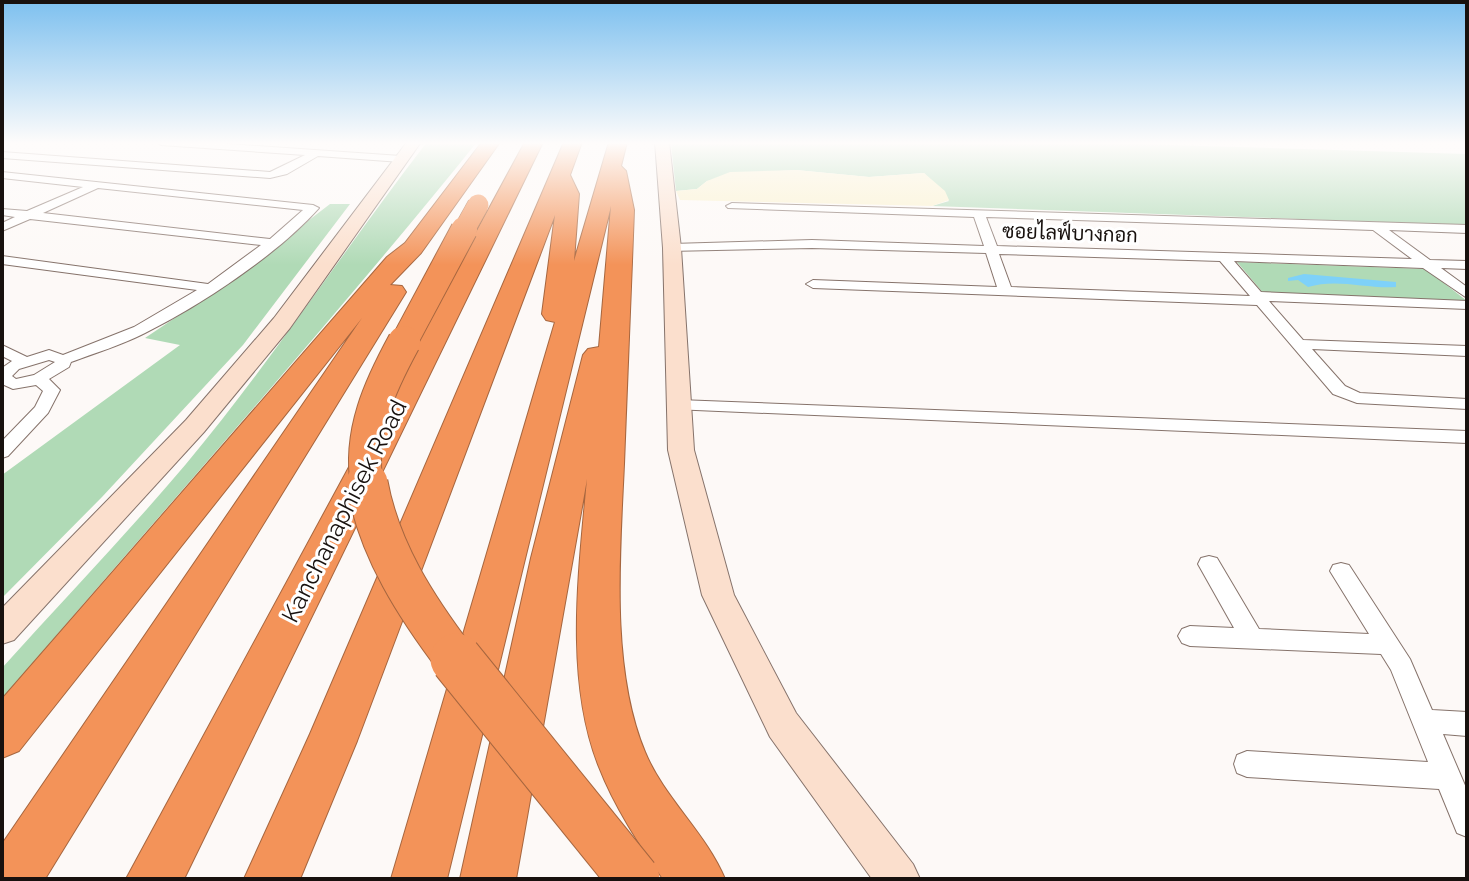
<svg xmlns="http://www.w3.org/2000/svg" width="1469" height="881" viewBox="0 0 1469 881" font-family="Raleway,Sarabun,sans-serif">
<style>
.green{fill:#b0dab6}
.sand{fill:#faf1cb}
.water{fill:#7ed1f9}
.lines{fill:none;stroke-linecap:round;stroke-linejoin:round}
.minor-casing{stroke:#86736b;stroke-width:2}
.secondary-casing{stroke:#86736b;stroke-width:2}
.motorway-casing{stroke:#a6663f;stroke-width:2}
.minor{fill:#fff;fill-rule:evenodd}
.secondary{fill:#fbdfcd;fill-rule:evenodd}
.motorway{fill:#f39359;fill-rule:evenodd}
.motorway-bridge-far4-casing{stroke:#a6663f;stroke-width:22;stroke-linecap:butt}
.motorway-bridge-far3-casing{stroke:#a6663f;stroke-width:28;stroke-linecap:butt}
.motorway-bridge-far2-casing{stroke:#a6663f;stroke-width:34;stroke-linecap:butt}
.motorway-bridge-far1-casing{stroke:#a6663f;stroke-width:43;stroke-linecap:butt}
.motorway-bridge-casing{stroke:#a6663f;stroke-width:53;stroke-linecap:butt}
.motorway-bridge-far4{stroke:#f39359;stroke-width:21}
.motorway-bridge-far3{stroke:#f39359;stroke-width:26}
.motorway-bridge-far2{stroke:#f39359;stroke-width:32}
.motorway-bridge-far1{stroke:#f39359;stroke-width:41}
.motorway-bridge{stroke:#f39359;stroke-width:51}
.labels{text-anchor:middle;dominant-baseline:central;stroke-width:6;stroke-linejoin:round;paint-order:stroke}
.far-street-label{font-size:20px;fill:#18110e;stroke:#fff}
.street-label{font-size:24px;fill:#18110e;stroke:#fff}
</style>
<rect width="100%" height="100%" fill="#fdf9f7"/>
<g class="green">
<path d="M427,142H477C324,332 160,513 2,699V668C63,600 127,534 186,464C272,361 345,248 427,142Z"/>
<polygon points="694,142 1073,142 1467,154 1467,225 932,206 949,201 924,173 869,177 796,170 765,172 707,181 697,189 676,191 671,144"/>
<polygon points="330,204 350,204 243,345 102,497 2,598 2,475 180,345 145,338 227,283"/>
<polygon points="1237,262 1426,269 1467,301 1264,294"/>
</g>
<polygon class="sand" points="796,170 869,177 924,173 945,191 949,200 932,206 680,200 676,191 697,189 707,181 730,172"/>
<path class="water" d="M1304,274L1396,282V287C1366,289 1337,278 1308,287L1298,280L1288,281V278Z"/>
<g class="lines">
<g class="minor-casing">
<g id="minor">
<polygon points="156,142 200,142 401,156 406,159 401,162 318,156 287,174 270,178 2,158 2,152 270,172 305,155 161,145"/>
<path d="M2,172L313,205L319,208C277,255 201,305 145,333C122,345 95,353 71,362L69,367L49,379L60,390L48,413L8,456L2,458V441L35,407L43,391L36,385L13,389L2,384V368L12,361L2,356V345L27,357L49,350L63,355L134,327L197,290L2,264V256L208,284L261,245L30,219L2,231V223L15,217L2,215V209L27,211L83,187L2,178ZM98,188L303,210L270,239L43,213ZM49,360L55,362L34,375L16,379L12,376L19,369Z"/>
<path d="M732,203L1467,225V233L1389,230L1430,260L1467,261V269L1441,268L1467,287V298L1423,268L1234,261L1261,292L1467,301V309L1269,301L1303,340L1467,346V356L1312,349L1345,386L1360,393L1467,399V409L1357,403L1333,394L1257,305L813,288L806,284L813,280L997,287L986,253L812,248L668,251L666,248L672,244L812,240L984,246L974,217L728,208L726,206ZM986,217L1373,230L1412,259L997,246ZM999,254L1220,261L1250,296L1011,287Z"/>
<polygon points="679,400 1467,431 1467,443 673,409 670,405"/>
<polygon points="1209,556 1217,558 1259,629 1369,634 1330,571 1333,565 1341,563 1349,565 1410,659 1432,710 1467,712 1467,736 1443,734 1467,790 1467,837 1457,833 1439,789 1247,777 1237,773 1234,764 1237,755 1247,751 1428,762 1391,670 1381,654 1190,646 1182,643 1178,636 1182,629 1190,626 1234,628 1198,564 1201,558"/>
</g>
</g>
<g class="secondary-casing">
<g id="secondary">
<polygon points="407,142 421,142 290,328 204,432 14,640 2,644 2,608 186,420 274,318"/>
<polygon points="655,142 669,142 681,248 694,450 734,595 796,713 913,864 920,879 872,879 770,737 702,595 668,450 663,248"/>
</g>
</g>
<g class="motorway-casing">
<g id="motorway">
<polygon points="482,142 500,142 421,253 390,285 402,286 406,292 45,879 2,879 2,844 362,318 19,751 2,758 2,699 387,257 405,243"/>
<polygon points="525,142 543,142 184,879 126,879"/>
<path d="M564,142H582L570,175L579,194L574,261L609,142H627L621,166L626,171L634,210C631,295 627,379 624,464C620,553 610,668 645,752C664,798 706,833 725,879H663C639,844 614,806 599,767C564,679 579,571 587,479L516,879H460L531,558L583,355L588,349L599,347L611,206L447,879H391L555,322L546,320L542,314L555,215L357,741L300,879H244L310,734Z"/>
</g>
</g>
<use href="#minor" class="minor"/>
<use href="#secondary" class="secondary"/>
<use href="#motorway" class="motorway"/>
<g class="motorway-bridge-far4-casing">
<polyline id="motorway-bridge-far4" points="463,232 478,205"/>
</g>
<g class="motorway-bridge-far3-casing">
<polyline id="motorway-bridge-far3" points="403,344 464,230"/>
</g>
<g class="motorway-bridge-far2-casing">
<path id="motorway-bridge-far2" d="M367,485C358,433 380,386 404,342"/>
</g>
<g class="motorway-bridge-far1-casing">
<path id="motorway-bridge-far1" d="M367,483C379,550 416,607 457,661"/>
</g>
<g class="motorway-bridge-casing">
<polyline id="motorway-bridge" points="456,659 634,879"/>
</g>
<use href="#motorway-bridge-far4" class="motorway-bridge-far4"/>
<use href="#motorway-bridge-far3" class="motorway-bridge-far3"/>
<use href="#motorway-bridge-far2" class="motorway-bridge-far2"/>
<use href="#motorway-bridge-far1" class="motorway-bridge-far1"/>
<use href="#motorway-bridge" class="motorway-bridge"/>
</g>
<linearGradient id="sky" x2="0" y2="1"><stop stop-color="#7dc0ef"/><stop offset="0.54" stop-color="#fefcfb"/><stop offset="1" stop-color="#fefcfb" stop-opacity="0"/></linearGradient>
<rect width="1469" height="265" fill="url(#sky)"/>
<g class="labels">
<g class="far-street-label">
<text transform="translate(1070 233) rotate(2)">ซอยไลฟ์บางกอก</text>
</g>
<g class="street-label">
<text transform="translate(344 511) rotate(-63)">Kanchanaphisek Road</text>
</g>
</g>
<rect width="1469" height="881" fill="none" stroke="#18110e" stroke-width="8"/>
</svg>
